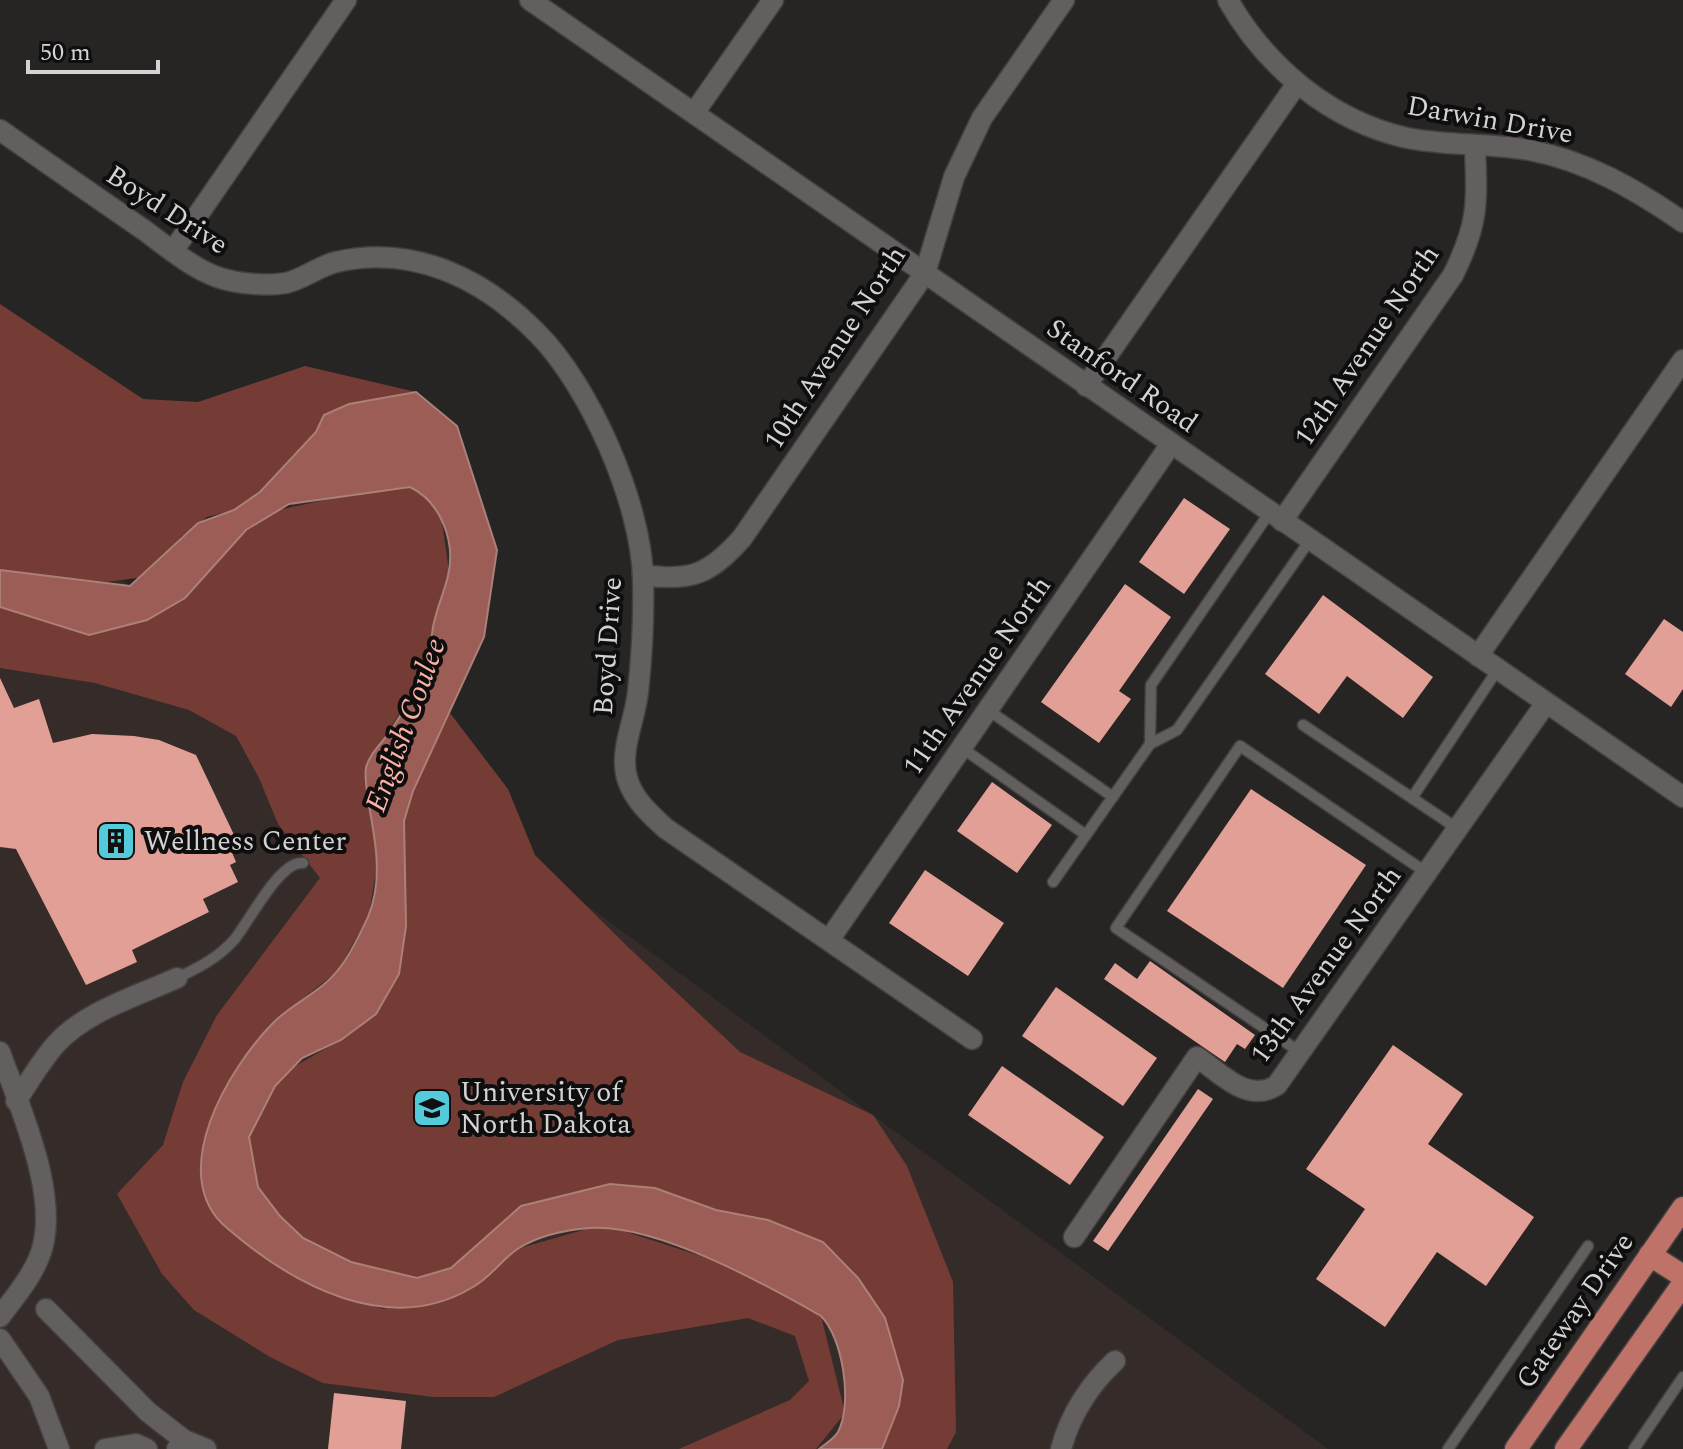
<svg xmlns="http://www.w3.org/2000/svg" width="1683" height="1449" viewBox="0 0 1683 1449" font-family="Spectral,serif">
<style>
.built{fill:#352c2a}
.forest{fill:#753c35}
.water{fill:#9b5d55;stroke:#ac807a;stroke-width:2}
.building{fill:#e29f95}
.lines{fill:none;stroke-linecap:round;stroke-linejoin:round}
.service-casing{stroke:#434040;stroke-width:13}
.minor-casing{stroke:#434040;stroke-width:23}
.trunk-casing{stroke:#434040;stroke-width:25}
.service{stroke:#635f5f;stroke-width:10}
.minor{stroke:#635f5f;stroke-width:20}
.trunk{stroke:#be7268;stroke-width:22}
.labels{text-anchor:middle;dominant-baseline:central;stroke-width:8;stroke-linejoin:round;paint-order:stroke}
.street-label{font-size:28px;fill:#d4d2d2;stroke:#0f0e0e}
.poi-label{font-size:28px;fill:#d4d2d2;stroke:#0f0e0e;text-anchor:start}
.water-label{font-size:30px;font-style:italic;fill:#fbb0a6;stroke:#0f0e0e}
</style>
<rect width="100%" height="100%" fill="#272424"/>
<polygon class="built" points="386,450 464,534 400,768 1328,1449 0,1449 0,498 155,603 328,479"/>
<g class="forest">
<polygon points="0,304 143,399 198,402 305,366 416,392 349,404 316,432 260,492 234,510 207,517 182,536 144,577 106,582 0,570"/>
<path d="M410,487L430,499L441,516L449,572L432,628L424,673L366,768L378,858L369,915L337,972L277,1018L260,1037L224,1093V1226C274,1265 321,1293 384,1309L517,1249L590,1228H614L735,1267L821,1316L845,1413L816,1449H679L790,1400L809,1381L795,1336L748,1318L618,1340L494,1397H433L323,1383L270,1357L194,1310L162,1274L117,1194L163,1145L183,1082L217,1015L320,878L278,824L259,778L236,736L189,710L95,683L0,668V607L89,635L278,510L349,495Z"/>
<polygon points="450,713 508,789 535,855 628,947 740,1052 873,1115 907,1166 953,1282 956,1432 947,1449 882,1449 899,1406 903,1380 885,1318 716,1210 610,1184 577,1194 470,1252 451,1268 417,1278 351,1262 303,1238 280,1216 258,1187 249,1137 275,1086 290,1069 341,1040 399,974 406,926 404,821 413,791"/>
</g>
<path class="water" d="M416,392L457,426L497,550L484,637L413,791L404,821L406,926L399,974L376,1014L341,1040L302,1058L275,1086L249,1137L258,1187L280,1216L303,1238L351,1262L417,1278L451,1268L521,1206L610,1184L655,1188L716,1210L768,1220L823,1242L858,1278L885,1318L903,1380L899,1406L882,1449H819C825,1444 834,1439 838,1432C853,1404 843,1338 821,1316C765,1284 655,1223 590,1228C565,1230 540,1235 519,1248C503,1258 491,1277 473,1287C389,1338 293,1285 227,1228C164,1175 229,1067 274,1022C293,1003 322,991 338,970C350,956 360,934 368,917C383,881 376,843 369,806C368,795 364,779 366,768C369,754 383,742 391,730C402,714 412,696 421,678C430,661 430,645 433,627C436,610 444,593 448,576C456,542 441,502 410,487L289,504L246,530L185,598L147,620L89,635L0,607V570L130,586L198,523L234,510L260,492L316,432L324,415L349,404Z"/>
<g class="building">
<polygon points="1184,498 1230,529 1184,594 1139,562"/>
<polygon points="1125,584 1171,617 1119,691 1131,699 1099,743 1041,702"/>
<polygon points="1323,595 1433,677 1403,718 1347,676 1319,714 1265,674"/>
<polygon points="1664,619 1683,632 1683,689 1671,707 1625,674"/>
<polygon points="0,678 14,708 39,699 53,743 92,734 134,736 159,740 196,755 236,839 228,843 236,862 230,865 238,882 203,899 209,912 132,950 137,962 86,985 16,849 0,847"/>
<polygon points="992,782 1052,825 1017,873 957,831"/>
<polygon points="1251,789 1366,865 1283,988 1167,911"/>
<polygon points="925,870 1004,923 968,976 889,923"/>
<polygon points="1150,961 1255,1035 1245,1049 1237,1044 1225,1062 1104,979 1115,963 1137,979"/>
<polygon points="1056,987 1157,1058 1123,1106 1022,1036"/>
<polygon points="1393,1045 1463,1094 1428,1144 1534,1217 1486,1286 1437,1252 1385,1327 1316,1279 1365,1209 1306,1169"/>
<polygon points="1002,1066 1104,1137 1070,1185 968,1115"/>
<polygon points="1198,1089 1213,1099 1108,1251 1093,1241"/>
<polygon points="334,1393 406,1401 401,1449 328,1449"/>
</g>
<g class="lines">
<g class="service-casing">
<g id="service">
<polyline points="988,710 1113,797"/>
<polyline points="1303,725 1412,798 1498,669"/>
<polyline points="1150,744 1177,730 1310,540"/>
<polyline points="962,748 1086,835"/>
<polyline points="1412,798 1458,829"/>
<polyline points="1053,882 1150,744 1151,685 1270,512"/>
<path d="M177,978C198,968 218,958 234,940C249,922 280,860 303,863"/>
<polyline points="1300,1052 1116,928 1240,746 1427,873"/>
<polyline points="1448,1449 1588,1246"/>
<polyline points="1634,1449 1683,1377"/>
</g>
</g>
<g class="minor-casing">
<g id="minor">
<polyline points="530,0 1683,797"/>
<path d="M1228,0C1266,67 1331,121 1407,138C1447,146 1489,143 1529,150C1587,161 1635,189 1683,222"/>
<polyline points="694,113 773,0"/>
<path d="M0,130C48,164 96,197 144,230C167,247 193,269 220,278C239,284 267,286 286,283C304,279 319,266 336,262C414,244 484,279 537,333C590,386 641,503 643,578C644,615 642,655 638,692C635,721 618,753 628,781C635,801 650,814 665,828L972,1039"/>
<polyline points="173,251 346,0"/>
<polyline points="1086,386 1296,85"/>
<path d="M1282,521L1453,275C1479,223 1477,203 1475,146"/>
<path d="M643,575C691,582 710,574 742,538L925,273L954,177L982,118L1064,0"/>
<polyline points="1478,656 1683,360"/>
<polyline points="829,940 1171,444"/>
<path d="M0,1052C20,1108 64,1204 38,1260C29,1281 13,1299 0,1317"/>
<path d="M16,1101C29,1082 41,1061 56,1044C86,1011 137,996 177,978"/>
<path d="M1074,1237L1197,1057C1222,1074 1248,1104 1277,1085L1546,703"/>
<polyline points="46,1309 148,1412 184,1440 177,1449"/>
<polyline points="0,1339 39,1396 59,1449"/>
<polyline points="184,1440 206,1449"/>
<polyline points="105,1449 136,1444 147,1449"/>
<path d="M1061,1449C1070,1415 1090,1384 1115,1361"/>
</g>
</g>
<g class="trunk-casing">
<g id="trunk">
<polyline points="1650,1255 1683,1276"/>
<polyline points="1516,1449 1683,1208"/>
<polyline points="1566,1449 1683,1284"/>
</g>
</g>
<use href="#service" class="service"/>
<use href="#minor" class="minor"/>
<use href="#trunk" class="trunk"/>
</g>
<defs>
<g id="building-square" transform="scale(2)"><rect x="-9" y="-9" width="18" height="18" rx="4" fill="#53cbdb" stroke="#0f0e0e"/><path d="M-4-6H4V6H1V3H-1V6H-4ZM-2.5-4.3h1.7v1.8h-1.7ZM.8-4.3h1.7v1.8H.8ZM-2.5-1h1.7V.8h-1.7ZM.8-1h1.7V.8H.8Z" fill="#111"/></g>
<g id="university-square" transform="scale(2)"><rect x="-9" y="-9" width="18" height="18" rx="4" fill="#53cbdb" stroke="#0f0e0e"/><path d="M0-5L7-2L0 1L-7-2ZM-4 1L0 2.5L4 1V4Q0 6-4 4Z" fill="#111"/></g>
</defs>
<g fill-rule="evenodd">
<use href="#building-square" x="116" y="841"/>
<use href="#university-square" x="432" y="1108"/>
</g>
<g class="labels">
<g class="street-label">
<text transform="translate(1490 120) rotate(10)">Darwin Drive</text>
<text transform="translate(167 210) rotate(33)">Boyd Drive</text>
<text transform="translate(1367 346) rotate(-56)">12th Avenue North</text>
<text transform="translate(835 348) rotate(-57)">10th Avenue North</text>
<text transform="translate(1122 376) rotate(35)">Stanford Road</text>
<text transform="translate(608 646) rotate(-86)">Boyd Drive</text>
<text transform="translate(977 676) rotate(-55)">11th Avenue North</text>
<text transform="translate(1326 965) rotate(-54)">13th Avenue North</text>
<text transform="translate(1575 1311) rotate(-55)">Gateway Drive</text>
</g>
<g class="poi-label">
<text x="144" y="841">Wellness Center</text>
<text x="460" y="1092">University of<tspan x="460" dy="32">North Dakota</tspan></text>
</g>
<g class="water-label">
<text transform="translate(406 725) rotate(-70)">English Coulee</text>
</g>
</g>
<path d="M28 60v12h130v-12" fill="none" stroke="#d4d2d2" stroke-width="4"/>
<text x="40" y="60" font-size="24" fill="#d4d2d2" stroke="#0f0e0e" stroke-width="6" paint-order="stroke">50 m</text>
</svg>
